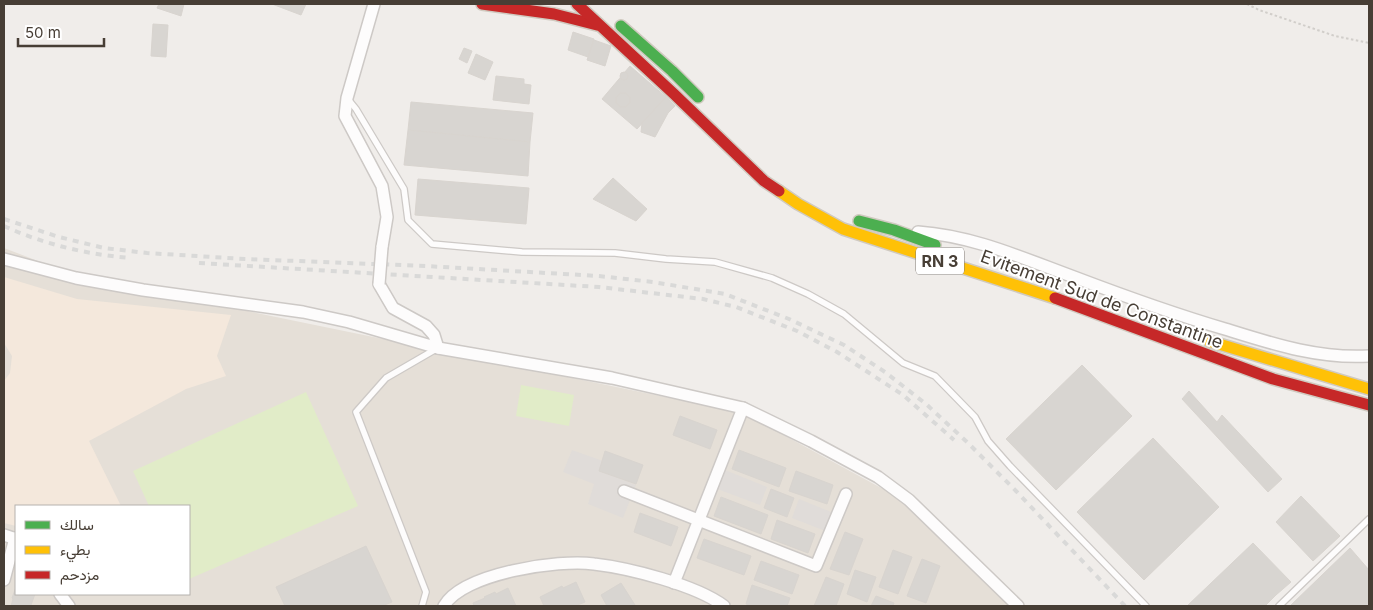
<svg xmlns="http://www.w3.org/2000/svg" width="1373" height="610" viewBox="0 0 1373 610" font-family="Inter,Vazirmatn,sans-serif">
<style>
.residential{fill:#e5dfd7;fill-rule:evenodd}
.commercial{fill:#f4e8dc}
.green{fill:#e1ecc8}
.parking{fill:#e0dcd9}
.building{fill:#d8d5d1;stroke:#d8d4cf}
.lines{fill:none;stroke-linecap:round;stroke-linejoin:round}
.lane-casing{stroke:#cdc9c6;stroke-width:8}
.street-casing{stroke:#cdc9c6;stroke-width:14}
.fast-casing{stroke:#d0cac0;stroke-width:14}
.slow-casing{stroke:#d0cac0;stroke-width:14}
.jam-casing{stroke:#d0cac0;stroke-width:14}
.path{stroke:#d1ceca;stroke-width:2;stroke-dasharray:2.5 2.5;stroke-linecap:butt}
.lane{stroke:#fdfcfc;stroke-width:5.5}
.street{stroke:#fdfcfc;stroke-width:11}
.fast{stroke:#4caf50;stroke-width:11}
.slow{stroke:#ffc107;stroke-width:11}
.jam{stroke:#c62828;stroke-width:11}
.rail{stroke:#d9d9d8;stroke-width:4;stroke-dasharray:6 6;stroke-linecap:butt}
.street-bridge-casing{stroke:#cdc9c6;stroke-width:14;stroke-linecap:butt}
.street-bridge{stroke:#fdfcfc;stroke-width:11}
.labels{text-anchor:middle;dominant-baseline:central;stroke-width:4;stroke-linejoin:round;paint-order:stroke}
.shield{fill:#fff;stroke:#7e7872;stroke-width:1}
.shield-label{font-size:16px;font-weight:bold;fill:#473e35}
.street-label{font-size:18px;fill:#473e35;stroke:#fff}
</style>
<rect width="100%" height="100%" fill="#f0edea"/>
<path class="residential" d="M4,248L77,276L743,413L907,502L1016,606H4ZM16,506H189V594H16Z"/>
<polygon class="commercial" points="4,277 77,299 231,315 217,356 226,376 186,389 89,441 121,506 16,506 16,526 4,523 4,381 10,373 12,356 4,343"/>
<g class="green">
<polygon points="521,385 574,395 569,426 516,416"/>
<polygon points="306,392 358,506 189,579 189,506 149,506 133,471"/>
</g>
<g class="parking">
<polygon points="572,450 603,461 600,471 636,485 623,518 588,504 594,484 563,472"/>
<polygon points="720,468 767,487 760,505 712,487"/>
<polygon points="799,499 836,514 828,532 792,518"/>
</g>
<g class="building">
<polygon points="159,4 184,4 181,16 157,8"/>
<polygon points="272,4 306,4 301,15"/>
<polygon points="153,24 168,25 166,57 151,56"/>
<polygon points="573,32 594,39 588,57 568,50"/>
<polygon points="594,40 611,46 605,66 587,60"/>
<polygon points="464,48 472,51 467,63 459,59"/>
<polygon points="476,54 493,62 485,80 468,73"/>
<polygon points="630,66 666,97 637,129 602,99"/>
<circle cx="624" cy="76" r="4"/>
<polygon points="496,76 524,79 524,84 531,85 529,104 493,100"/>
<circle cx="623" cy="100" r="7"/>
<polygon points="666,97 675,106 668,113 655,137 641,132 642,123"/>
<polygon points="411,102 533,113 530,142 408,130"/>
<polygon points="408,130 530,142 528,176 404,165"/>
<polygon points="613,178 647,209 636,221 593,199"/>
<polygon points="418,179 529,188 526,224 415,215"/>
<polygon points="1082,365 1132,416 1056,490 1006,439"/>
<polygon points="1189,391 1217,422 1222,415 1282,479 1268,492 1182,399"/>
<polygon points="680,416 717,430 710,449 673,435"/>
<polygon points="1153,438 1219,507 1144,580 1077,512"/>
<polygon points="739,450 786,468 779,487 732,469"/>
<polygon points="605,451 643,465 636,484 599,471"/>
<polygon points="796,471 833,485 827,504 789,491"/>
<polygon points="771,489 794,498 787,517 764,508"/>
<polygon points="1301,496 1340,536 1313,561 1276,522"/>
<polygon points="721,497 768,515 761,534 714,516"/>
<polygon points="640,513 678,527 671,546 634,532"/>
<polygon points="777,520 815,534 808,553 771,539"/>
<polygon points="845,532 863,539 849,575 830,569"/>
<polygon points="704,539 751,556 744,575 697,558"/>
<polygon points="1253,543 1291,582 1276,595 1265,606 1187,606"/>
<polygon points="366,546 392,602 382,606 285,606 276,587"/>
<polygon points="1350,548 1369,570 1369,606 1290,606"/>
<polygon points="893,550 912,557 898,594 879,587"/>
<polygon points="922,559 940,566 926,603 907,596"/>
<polygon points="761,561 799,575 792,594 754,580"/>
<polygon points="855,570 876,577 867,602 847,594"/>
<polygon points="826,577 844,584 836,606 814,606"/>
<polygon points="576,582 585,602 575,606 544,606 540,597 562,586 563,588"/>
<polygon points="621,583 635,605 633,606 607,606 601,595"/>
<polygon points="752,585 790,598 787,606 752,606 746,604"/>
<polygon points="16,587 16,594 35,594 31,605 32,606 11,606 13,599 12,598"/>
<polygon points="508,588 516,606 474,606 473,603 485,598 484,597 495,592 496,594"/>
<polygon points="876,596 894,603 893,606 871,606"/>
</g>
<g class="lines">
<g class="lane-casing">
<g id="lane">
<polyline points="347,98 356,109 404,189 408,220 432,244 522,252 615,253 666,259 715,262 772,278 808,294 844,314 903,363 935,376 975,417 988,441 1010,466 1146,606"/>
<polyline points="422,606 426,592 356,412 386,378 436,349"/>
<polyline points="1279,606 1369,519"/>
</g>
</g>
<g class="street-casing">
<g id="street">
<polyline points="374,4 347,98 345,116 382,186 387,217 382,247"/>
<path d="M918,232C974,236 1022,258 1074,277C1124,296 1174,314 1225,329C1273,344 1318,359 1369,356"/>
<polyline points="4,259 76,278 143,290 303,312 349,322 438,348 612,378 743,408 811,441 878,477 909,500 1018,606"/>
<polyline points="379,284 393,308 426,326 434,335 438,348"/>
<polyline points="624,491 816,566 846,494"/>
<polyline points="4,535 16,539"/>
<polyline points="4,580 15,538"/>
<polyline points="674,583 743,408"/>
<polyline points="60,594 69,606"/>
<path d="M444,606C463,573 559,559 594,564C629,568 696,585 724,606"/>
</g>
</g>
<g class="fast-casing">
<g id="fast">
<polyline points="621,26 672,71 698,97"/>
<polyline points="859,221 894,230 935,245"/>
</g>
</g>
<g class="slow-casing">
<g id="slow">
<polyline points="779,191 798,204 843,229 1055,298"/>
<polyline points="1209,341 1369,389"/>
</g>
</g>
<g class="jam-casing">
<g id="jam">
<polyline points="482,4 554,14 597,25"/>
<polyline points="577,4 674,94 764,181 779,191"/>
<polyline points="1055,298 1273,379 1369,405"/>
</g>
</g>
<polyline class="path" points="1247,4 1259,10 1335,36 1369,43"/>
<use href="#lane" class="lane"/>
<use href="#street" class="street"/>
<use href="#fast" class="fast"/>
<use href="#slow" class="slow"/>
<use href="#jam" class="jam"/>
<g class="rail">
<polyline points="4,219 59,237 104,248 147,253 245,259 426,266 599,276 653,282 725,294 789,319 844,345 885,372 926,404 967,442 1016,491 1125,606"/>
<path d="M4,226C43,244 89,255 131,258"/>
<polyline points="199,263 599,287 703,299 736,307 797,331 837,352 903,395 954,440"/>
</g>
<g class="street-bridge-casing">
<polyline id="street-bridge" points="379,284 382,247"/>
</g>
<use href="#street-bridge" class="street-bridge"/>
</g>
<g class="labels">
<rect class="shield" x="916" y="247.5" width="48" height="27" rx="4"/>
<g class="shield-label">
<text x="940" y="261">RN 3</text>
</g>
<g class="street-label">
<text transform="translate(1102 299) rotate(20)">Evitement Sud de Constantine</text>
</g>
</g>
<rect width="1373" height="610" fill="none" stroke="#473e35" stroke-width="10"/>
<rect x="15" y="505" width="175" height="90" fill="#ffffff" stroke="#b5b2ae"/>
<rect x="25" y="521" width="25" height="8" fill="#4caf50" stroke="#b5b2ae"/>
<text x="60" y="530" font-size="15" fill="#473e35">سالك</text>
<rect x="25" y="546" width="25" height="8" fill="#ffc107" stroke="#b5b2ae"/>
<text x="60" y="555" font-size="15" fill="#473e35">بطيء</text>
<rect x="25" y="571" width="25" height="8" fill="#c62828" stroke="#b5b2ae"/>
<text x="60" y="580" font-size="15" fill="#473e35">مزدحم</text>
<path d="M18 38v8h86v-8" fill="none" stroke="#473e35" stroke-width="2.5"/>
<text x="25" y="38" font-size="15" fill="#473e35" stroke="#ffffff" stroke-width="4" paint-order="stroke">50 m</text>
</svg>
